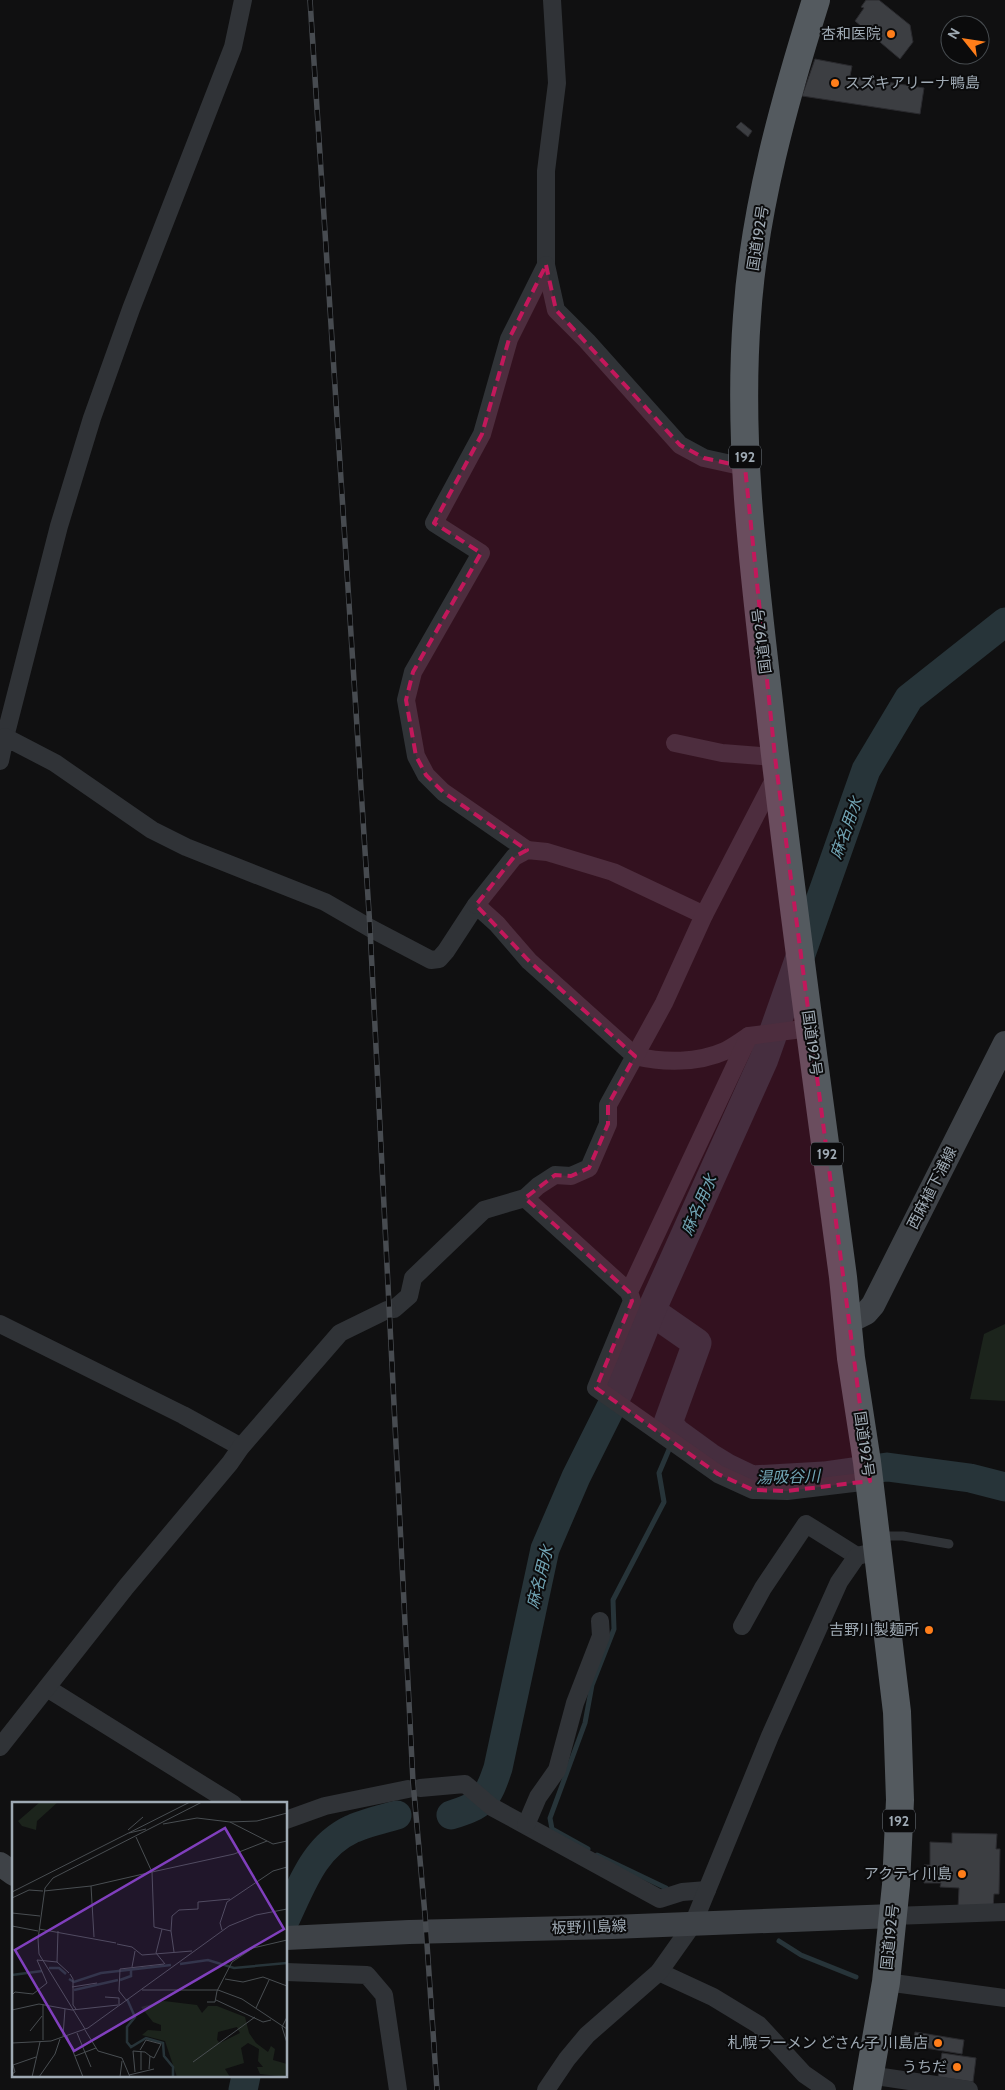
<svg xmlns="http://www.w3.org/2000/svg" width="1005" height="2090" viewBox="0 0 1005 2090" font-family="Cabin,'Noto Sans JP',sans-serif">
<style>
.green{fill:#1c241c}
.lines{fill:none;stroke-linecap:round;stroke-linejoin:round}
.stream{stroke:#273439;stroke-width:5}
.river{stroke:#273439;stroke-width:29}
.building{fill:#3c3e42;stroke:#2a2a2e}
.service{stroke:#303337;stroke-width:9}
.minor{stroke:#303337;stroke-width:18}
.secondary{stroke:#3e4247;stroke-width:24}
.trunk{stroke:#545a5f;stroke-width:28}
.rail-casing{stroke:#474b50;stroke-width:5.5}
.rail{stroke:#0b0b0c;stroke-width:4;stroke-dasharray:11;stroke-linecap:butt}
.marked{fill:#c2185b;fill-opacity:0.2;stroke:#c2185b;stroke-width:4;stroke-dasharray:10 6;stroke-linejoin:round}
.poi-dot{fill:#ff7e1a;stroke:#0b0b0c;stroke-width:2}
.labels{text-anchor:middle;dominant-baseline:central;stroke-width:4;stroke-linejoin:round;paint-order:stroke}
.shield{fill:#0b0b0c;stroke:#737a82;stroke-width:1}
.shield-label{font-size:14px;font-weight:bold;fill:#9faab4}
.poi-label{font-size:15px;fill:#9faab4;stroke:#0b0b0c;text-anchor:end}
.street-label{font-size:15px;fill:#9faab4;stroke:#0b0b0c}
.water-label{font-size:16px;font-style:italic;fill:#71a4b4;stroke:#0b0b0c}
.inset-river{fill:none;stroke:#273439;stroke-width:2.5}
.inset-road{fill:none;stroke:#494e52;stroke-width:1}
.view{fill:#803fbd;fill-opacity:0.15;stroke:#803fbd;stroke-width:2.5}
.inset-edge{fill:none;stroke:#9faab4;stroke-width:2.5}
</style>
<rect width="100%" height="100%" fill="#101011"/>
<polygon class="green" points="1005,1324 1005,1401 970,1399 984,1334"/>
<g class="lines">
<g class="stream">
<polyline points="588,1849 552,1829 550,1818 585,1723 592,1685 614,1629 613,1600 664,1502 659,1473 676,1433"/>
<polyline points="597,1855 666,1888"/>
<polyline points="779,1941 801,1955 856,1977"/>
</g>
<g class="river">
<polyline points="651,1311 697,1343 668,1423 676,1433 709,1457 727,1468 752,1480 824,1476 887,1467 970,1478 1005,1487"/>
<path d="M451,1815C483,1805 487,1801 498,1768L545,1549L576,1477L619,1391L651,1311L764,1059L866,770L909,698L1005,622"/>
<path d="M286,1918C302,1884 315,1846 352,1829C366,1823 382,1819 397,1815"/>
<polyline points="243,2090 246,2076"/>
</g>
</g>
<g class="building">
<polygon points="866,0 879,0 910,25 913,42 900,59 855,21 864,8 861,7"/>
<polygon points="815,59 852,66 850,76 924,88 920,114 802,96"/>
<polygon points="741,122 752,131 748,137 736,127"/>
<polygon points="952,1833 997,1834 996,1849 1000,1849 999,1894 994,1894 993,1909 958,1908 959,1888 940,1887 941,1883 924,1883 924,1865 930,1865 930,1842 952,1843"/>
<polygon points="915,2032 964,2040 962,2054 913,2046"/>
<polygon points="942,2053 976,2058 973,2082 938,2077"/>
</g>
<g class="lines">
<polyline class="service" points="880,1536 903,1536 949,1544"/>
<g class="minor">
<polyline points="552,0 557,83 546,171 546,265 556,310 587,341 680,445 704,458 745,467"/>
<polyline points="0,737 5,737 59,526 92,418 131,309 233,47 243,0"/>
<polyline points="675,743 722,753 775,757"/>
<path d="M0,761L5,737L55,763L152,830L186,847L325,902L370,928L431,960L439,959L446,951L476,905L497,924L529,961L635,1056C664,1063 698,1063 725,1051C733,1047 741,1041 749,1036"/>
<polyline points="527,850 443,792 426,775 416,756 406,700 413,672 481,553 434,523 482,434 509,339 546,265"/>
<polyline points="476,905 514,857 527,850 547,852 613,872 704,915"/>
<polyline points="810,1028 749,1036 629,1292 632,1301 596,1388 718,1474 753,1490 787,1491 870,1481"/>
<polyline points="525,1198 629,1292"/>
<polyline points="394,1309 409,1296 413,1278 484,1210 525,1198 538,1186 555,1175 571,1176 589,1168 608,1124 608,1105 664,1003 704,915 777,774"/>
<polyline points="0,1324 183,1415 241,1447"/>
<polyline points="742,1626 763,1588 806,1524 857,1556"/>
<polyline points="47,1688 233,1804"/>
<polyline points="0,1747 126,1587 230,1463 241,1447 340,1333 387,1310"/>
<polyline points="420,1788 465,1784 492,1807 660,1899 682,1892 707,1890"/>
<polyline points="286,1820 325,1806 408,1789"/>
<polyline points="526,1825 538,1797 557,1770 575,1703 601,1636 600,1621"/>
<polyline points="893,1916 1005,1912"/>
<polyline points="286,1972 367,1975 384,1995 398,2090"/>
<polyline points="659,1972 713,1997 759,2025 804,2074 827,2090"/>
<polyline points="886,1982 1005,1998"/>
<polyline points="869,2075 969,2090"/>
<polyline points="546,2090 567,2059 587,2035 659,1972 693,1924 770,1736 839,1582 857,1556 878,1551"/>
</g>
<g class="secondary">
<polyline points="848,1322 866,1313 873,1305 1005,1043"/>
<polyline points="0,1864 14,1874"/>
<polyline points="286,1938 409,1932 612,1927 893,1916"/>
</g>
<path class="trunk" d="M816,0C784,102 754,209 747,316C737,449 755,579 770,711C791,900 818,1089 843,1277L851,1358L867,1462L897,1712L900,1800L896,1885L886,1982L867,2090"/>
<g class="rail-casing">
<polyline id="rail" points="310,0 370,928 413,1782 425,1915 437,2090"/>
</g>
<use href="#rail" class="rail"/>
</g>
<path class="marked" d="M546,265L556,310L680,445L704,458L745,467L775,757L870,1481L787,1491L753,1490L718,1474L596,1388L632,1301L629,1292L525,1198L555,1175L571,1176L589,1168L608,1124V1105L635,1056L529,961L476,905L514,857L527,850L443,792L426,775L416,756L406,700L413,672L481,553L434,523L482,434L509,339Z"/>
<g class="poi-dot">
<circle cx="891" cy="34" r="5"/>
<circle cx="835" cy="83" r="5"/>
<circle cx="929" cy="1630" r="5"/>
<circle cx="962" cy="1874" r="5"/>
<circle cx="938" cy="2043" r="5"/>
<circle cx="957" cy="2067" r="5"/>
</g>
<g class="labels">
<g class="shield">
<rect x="729" y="445.5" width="32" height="23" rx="4"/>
<rect x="811" y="1142.5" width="32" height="23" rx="4"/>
<rect x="883" y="1809.5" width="32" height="23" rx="4"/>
</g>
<g class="shield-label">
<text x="745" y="457">192</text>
<text x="827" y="1154">192</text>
<text x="899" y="1821">192</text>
</g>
<g class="poi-label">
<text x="881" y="34">杏和医院</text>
<text x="845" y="83" text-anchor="start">スズキアリーナ鴨島</text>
<text x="919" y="1630">吉野川製麺所</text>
<text x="952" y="1874">アクティ川島</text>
<text x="928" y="2043">札幌ラーメン どさん子 川島店</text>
<text x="947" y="2067">うちだ</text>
</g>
<g class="street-label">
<text transform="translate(758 238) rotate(-81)">国道192号</text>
<text transform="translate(762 641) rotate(-97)">国道192号</text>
<text transform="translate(812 1043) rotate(82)">国道192号</text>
<text transform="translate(932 1188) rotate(-63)">西麻植下浦線</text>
<text transform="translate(864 1444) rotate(82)">国道192号</text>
<text transform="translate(589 1927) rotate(-2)">板野川島線</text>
<text transform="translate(890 1937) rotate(-84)">国道192号</text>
</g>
<g class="water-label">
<text transform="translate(846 828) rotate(-70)">麻名用水</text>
<text transform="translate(699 1205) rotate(-66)">麻名用水</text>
<text transform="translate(788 1477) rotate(-2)">湯吸谷川</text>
<text transform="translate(540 1577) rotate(-76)">麻名用水</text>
</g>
</g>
<g transform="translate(12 1802)">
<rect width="275" height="275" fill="#101011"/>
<path d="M28,0H46L25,19L24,28L10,24L6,19ZM152,199L185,203L190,211L196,204H205L233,215L237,231L244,241L256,250L259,244L263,247L261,258L275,262V275L248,272L245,265H251L246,259L247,247L236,241L229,246L232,261L213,267L218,275H165L153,239L130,233L136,228L149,229V223L141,220L129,205ZM225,225L228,231L208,241L205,238L206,230Z" fill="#1c241c" fill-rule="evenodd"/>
<path class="inset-river" d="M168,162L196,158L222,166L275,161M37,166H47L54,172M0,173L30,169M57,177L62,180L89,171L159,163M108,178L119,174V168M62,188L106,178M115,197L123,215L115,225V240L119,245L134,236L151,241L152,254L161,265V275"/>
<path class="inset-road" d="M218,20L245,19L275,11M151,22L185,16L218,20L261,42L275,39M116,28L131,15M117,31L134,27M124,35L140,70L222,52L255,39M79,84L82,135M32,89L79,84L140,70L142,125L150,127L144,151L153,162M0,90L178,0M0,96L17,88L31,89M0,111L28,114M0,124L26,129M27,127L104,141M150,127L159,129L162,150M210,128L208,121L215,100L261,69L275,65M46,129L45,160L57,171M159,129L160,114L167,108L186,107V100L218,97M105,142L120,145L130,153L180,149M120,165L123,149M58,172L61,177V203L64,207M213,177L231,180L251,175L275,184M60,185L85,181M130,188H206L230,197L275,227M0,193L3,190L21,192L35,181L25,158L45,160M93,195L107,196V203M204,198L251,220L259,218M115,199L107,189L108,167L152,162M195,200H203L205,189L220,160L241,146L275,138M244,206L257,178M0,208L27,202L60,208L106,203M275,215L270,225L275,241M73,227L27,152L26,137L33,86L41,76L190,0M73,228L86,249L110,256L118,275M18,229L30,214M65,231L79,265M51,234L53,207M55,234L71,275M31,238V202M0,241L39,239L76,226L217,124L244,113L275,107M128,248L134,238L149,242L142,256L138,254M63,254L84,246M181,260L243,215M129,268V249M123,270L121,249L133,250L138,254L137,267M0,272L3,270L1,263L24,255M117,273L142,267M20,275L28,240M27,275L43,252L48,237M108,275L110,259"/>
<path class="view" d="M213,26L272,127L62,249L3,148Z"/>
<rect width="275" height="275" class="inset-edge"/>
</g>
<g transform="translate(965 40) rotate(300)"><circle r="24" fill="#0b0b0c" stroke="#464b4f"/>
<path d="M0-4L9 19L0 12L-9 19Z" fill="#ff7e1a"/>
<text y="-8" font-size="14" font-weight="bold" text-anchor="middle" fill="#9faab4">N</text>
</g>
</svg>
